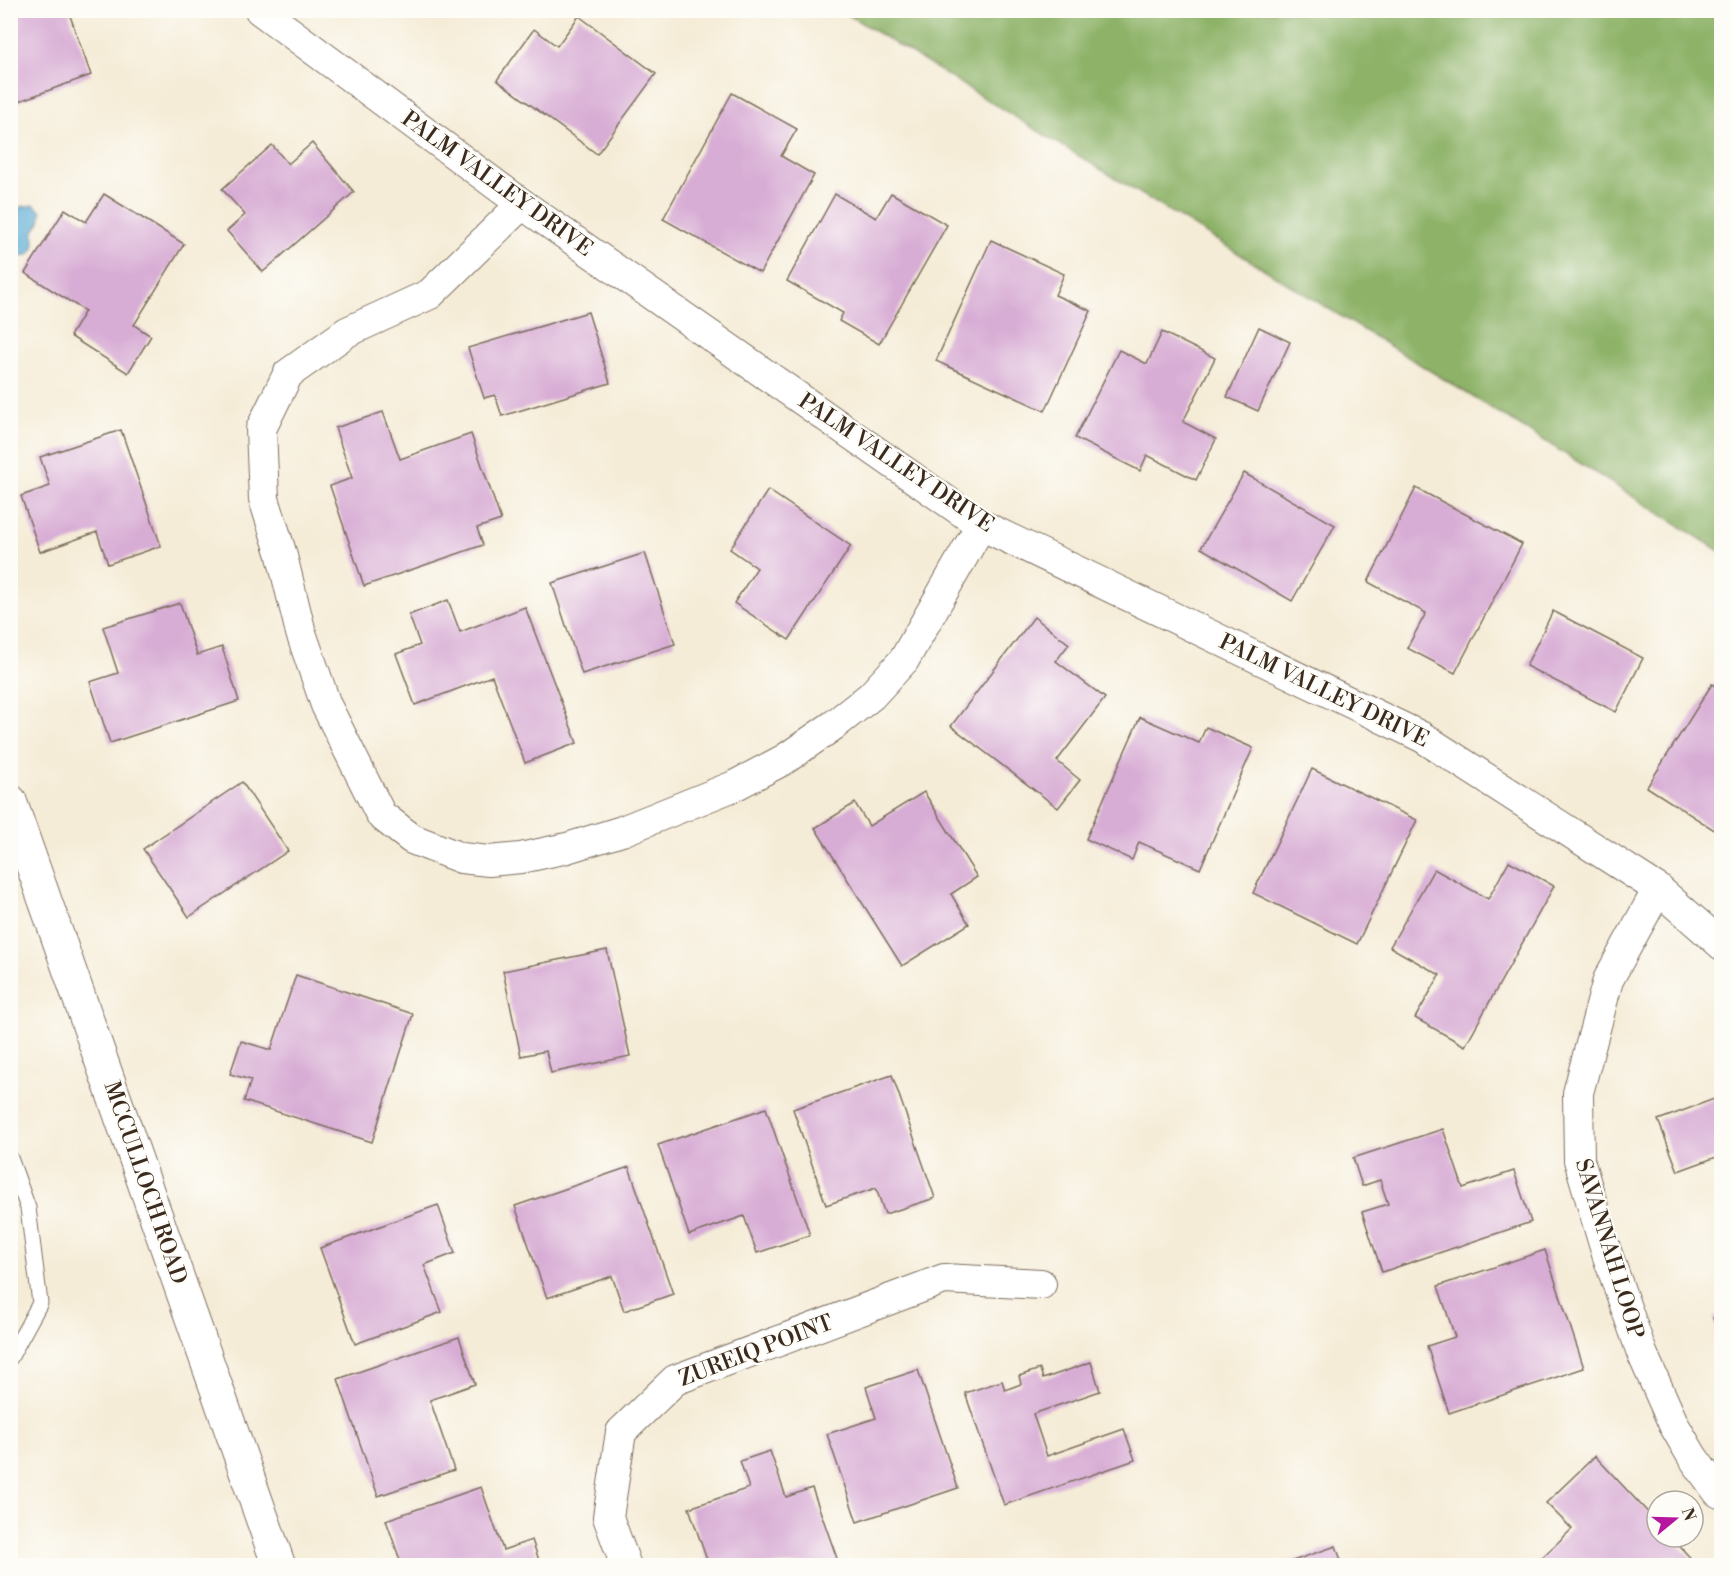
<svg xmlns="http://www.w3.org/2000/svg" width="1732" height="1576" viewBox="0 0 1732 1576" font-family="'Libre Bodoni',serif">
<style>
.forest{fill:#8db268;stroke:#646e43;stroke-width:1.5}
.water{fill:#5aacd5;stroke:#4a6b7a;stroke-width:1.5}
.building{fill:#d8add5}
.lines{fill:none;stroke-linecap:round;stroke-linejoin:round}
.lane-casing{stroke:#7c6e5f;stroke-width:17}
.street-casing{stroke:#7c6e5f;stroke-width:32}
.secondary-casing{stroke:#7c6e5f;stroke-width:35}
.lane{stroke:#fff;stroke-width:15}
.street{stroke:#fff;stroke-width:30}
.secondary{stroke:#fff;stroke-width:33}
.labels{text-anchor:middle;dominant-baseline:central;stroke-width:4.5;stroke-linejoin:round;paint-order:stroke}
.street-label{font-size:22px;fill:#3b2a1e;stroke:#fdfcf7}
</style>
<rect width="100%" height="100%" fill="#fdfcf7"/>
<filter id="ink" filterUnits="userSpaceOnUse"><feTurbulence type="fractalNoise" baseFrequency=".0167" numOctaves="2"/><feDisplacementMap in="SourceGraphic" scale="12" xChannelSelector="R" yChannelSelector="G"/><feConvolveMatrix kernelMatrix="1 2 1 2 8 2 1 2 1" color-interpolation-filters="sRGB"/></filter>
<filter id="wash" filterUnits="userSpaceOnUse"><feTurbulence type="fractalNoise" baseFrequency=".008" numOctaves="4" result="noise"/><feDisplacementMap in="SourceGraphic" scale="24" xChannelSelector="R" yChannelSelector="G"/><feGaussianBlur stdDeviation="1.35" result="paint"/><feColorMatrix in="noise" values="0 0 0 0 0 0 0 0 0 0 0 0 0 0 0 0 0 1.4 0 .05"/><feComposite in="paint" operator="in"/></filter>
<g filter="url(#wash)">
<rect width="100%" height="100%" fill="#f5ecd7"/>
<polygon class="forest" points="842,11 1721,11 1721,552 1540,438"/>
<path class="water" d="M34,205L41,211C41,225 39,221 34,231C33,236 34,243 34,248L29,255L16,256L11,252V229L17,220L19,209L20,207Z"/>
<g id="blocks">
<g class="building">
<polygon points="10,10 68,10 91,75 14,103 10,92"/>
<polygon points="579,16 656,74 597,154 497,80 534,29 557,46"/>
<polygon points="732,93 797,129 781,156 814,175 760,273 663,219"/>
<polygon points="312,143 354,192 263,272 227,231 245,215 222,189 272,145 288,164"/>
<polygon points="891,193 947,225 879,344 839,321 843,313 787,281 835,194 876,218"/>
<polygon points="104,194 184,244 134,325 151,336 128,373 70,336 85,311 25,273 65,209 86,222"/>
<polygon points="991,240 1064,274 1055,295 1091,311 1045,411 936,361"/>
<polygon points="588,312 610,383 502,416 495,395 484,398 468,348"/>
<polygon points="1259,327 1290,342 1258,411 1227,397"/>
<polygon points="1162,332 1215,358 1183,422 1216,439 1196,480 1147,455 1140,471 1075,438 1119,350 1147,364"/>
<polygon points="383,412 400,459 471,434 501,520 477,528 483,545 364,586 330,486 352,478 335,428"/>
<polygon points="121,430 161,546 108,564 97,532 40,552 21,496 50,486 40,457"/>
<polygon points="1244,473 1335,525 1292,601 1201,548"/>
<polygon points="1416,488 1522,544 1455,673 1407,648 1426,613 1368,582"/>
<polygon points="768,490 851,546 789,640 734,603 757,568 730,549"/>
<polygon points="645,553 675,644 582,674 552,583"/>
<polygon points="448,600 460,632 525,607 577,743 525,763 492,676 415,705 396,654 420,645 409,615"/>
<polygon points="180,603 197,655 222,647 239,701 110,743 90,682 118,673 103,627"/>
<polygon points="1553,611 1643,658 1616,712 1526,666"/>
<polygon points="1034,617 1069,644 1056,661 1105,698 1057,761 1080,780 1058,808 951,726"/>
<polygon points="1712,684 1722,690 1722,835 1647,787"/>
<polygon points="1140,717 1199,743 1206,727 1253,748 1200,869 1139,842 1132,860 1086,839"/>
<polygon points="1312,769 1417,820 1357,944 1253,893"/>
<polygon points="242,782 288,851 189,917 143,849"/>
<polygon points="924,792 977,877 951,894 969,924 902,966 815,828 855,803 869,826"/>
<polygon points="1509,861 1554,886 1465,1046 1415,1018 1440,975 1390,947 1434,869 1488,899"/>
<polygon points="607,950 630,1056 551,1073 546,1051 521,1056 503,971"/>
<polygon points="296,975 413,1014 372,1142 244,1101 251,1080 230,1074 241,1041 271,1050"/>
<polygon points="892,1075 935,1198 885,1214 876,1188 826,1205 793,1109"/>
<polygon points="1722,1096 1722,1155 1678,1171 1658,1120"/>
<polygon points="766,1108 810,1235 757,1253 744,1216 689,1235 658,1145"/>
<polygon points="1443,1129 1463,1188 1514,1171 1531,1222 1382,1272 1362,1212 1388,1204 1380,1180 1362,1186 1353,1158"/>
<polygon points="629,1167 673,1294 624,1311 612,1276 547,1298 515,1206"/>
<polygon points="438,1205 455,1253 424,1265 442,1312 355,1344 320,1248"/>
<polygon points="1545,1250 1584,1368 1449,1413 1427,1346 1455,1337 1438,1286"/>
<polygon points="1722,1315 1722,1341 1721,1341 1713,1318"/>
<polygon points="459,1337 475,1384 430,1400 454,1470 378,1496 338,1379"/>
<polygon points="1091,1362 1100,1391 1033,1414 1047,1456 1124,1429 1135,1460 1004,1505 965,1393 1002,1381 1005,1390 1021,1384 1019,1376 1040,1369 1043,1379"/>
<polygon points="918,1370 958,1488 857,1522 827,1434 876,1418 866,1387"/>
<polygon points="770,1451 786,1497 812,1488 839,1564 709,1566 689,1508 749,1488 740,1461"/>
<polygon points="1595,1456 1657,1522 1657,1537 1671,1537 1698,1566 1533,1566 1572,1529 1546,1503"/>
<polygon points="481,1487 503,1550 532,1540 541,1566 402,1566 386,1520"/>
<polygon points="1336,1546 1343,1566 1281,1566 1281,1565"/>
</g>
</g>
</g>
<g filter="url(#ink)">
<use href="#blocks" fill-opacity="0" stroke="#7c6e5f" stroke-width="1.5"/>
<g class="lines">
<g class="lane-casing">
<polyline id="lane" points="10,1158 28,1208 40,1303 10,1358"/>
</g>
<g class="street-casing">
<g id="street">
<polyline points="260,10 522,204 981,525 1422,737 1658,889 1722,945"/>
<polyline points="522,204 430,294 347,332 288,374 261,429 264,499 281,552 301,633 326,705 381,815 412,839 461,858 489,861 521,858 567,848 622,831 734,786 785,759 834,725 871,696 904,660 981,525"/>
<polyline points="1658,889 1608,980 1578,1093 1579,1160 1606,1251 1642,1353 1674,1425 1692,1456 1718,1492 1722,1494"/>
<polyline points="626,1566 608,1517 621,1432 675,1380 944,1279 1041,1284"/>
</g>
</g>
<g class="secondary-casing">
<polyline id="secondary" points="10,801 279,1566"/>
</g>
<use href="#lane" class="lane"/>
<use href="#street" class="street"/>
<use href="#secondary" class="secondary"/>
</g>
</g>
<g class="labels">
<g class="street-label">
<text transform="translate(497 184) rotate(36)">PALM VALLEY DRIVE</text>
<text transform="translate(896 463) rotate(34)">PALM VALLEY DRIVE</text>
<text transform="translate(1324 691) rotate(26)">PALM VALLEY DRIVE</text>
<text transform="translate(145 1183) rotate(71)">MCCULLOCH ROAD</text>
<text transform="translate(1609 1249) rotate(73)">SAVANNAH LOOP</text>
<text transform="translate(756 1351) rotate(-21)">ZUREIQ POINT</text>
</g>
</g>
<rect width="1732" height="1576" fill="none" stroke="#fdfcf7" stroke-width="36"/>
<g transform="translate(1675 1519) rotate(71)"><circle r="28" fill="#fdfcf7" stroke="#afa8a0" stroke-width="1.5"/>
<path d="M0-4.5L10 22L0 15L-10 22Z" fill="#b5179e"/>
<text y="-9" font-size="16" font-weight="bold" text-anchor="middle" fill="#3b2a1e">N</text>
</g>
</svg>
